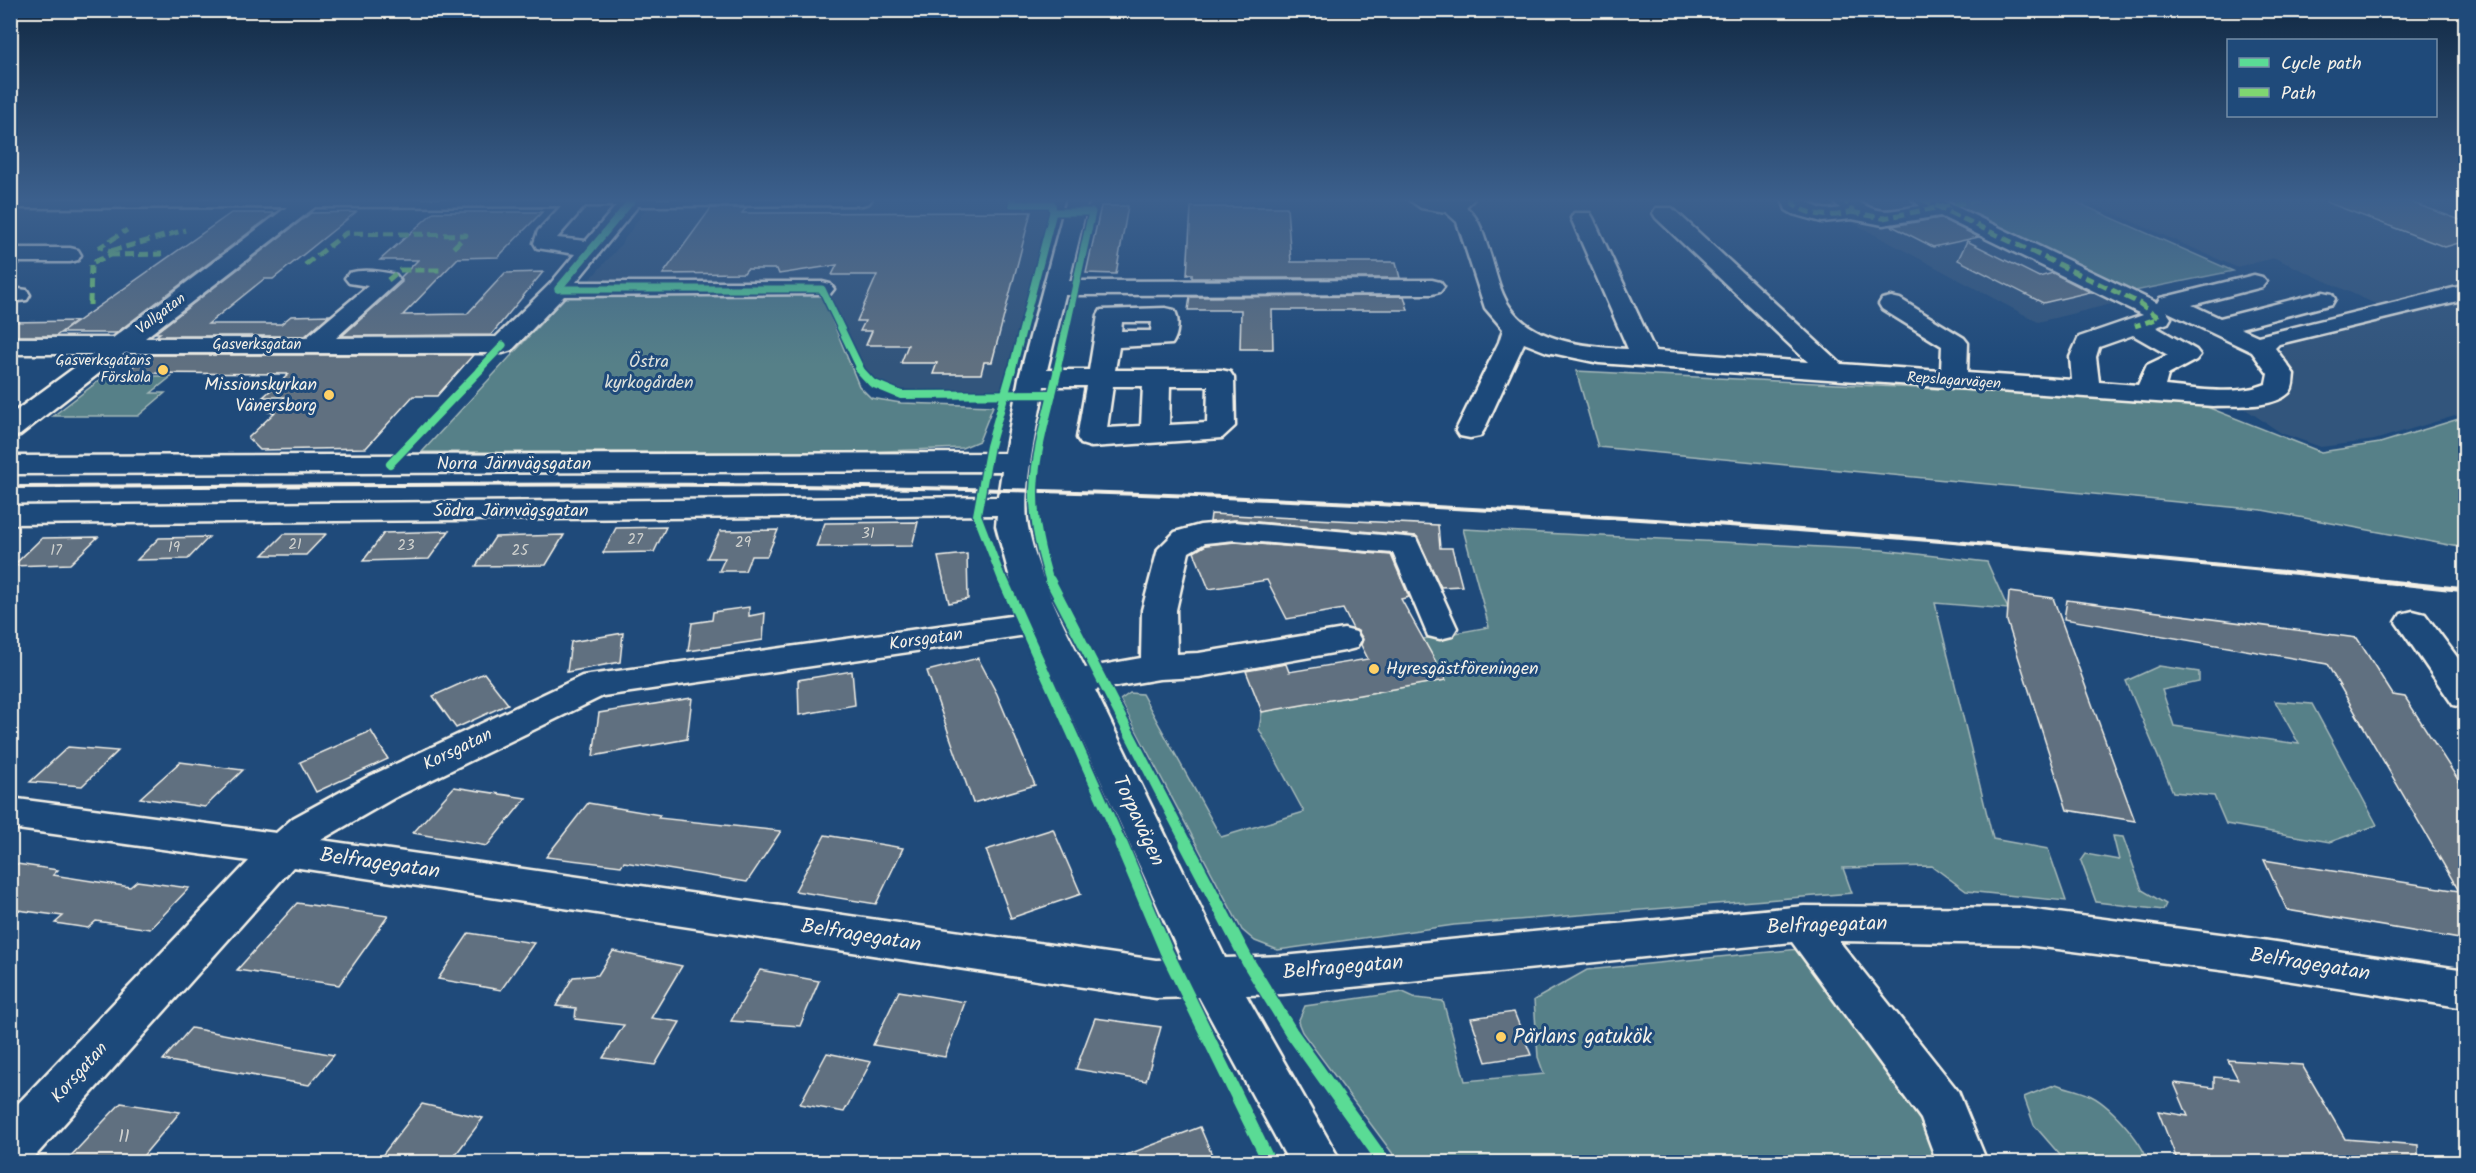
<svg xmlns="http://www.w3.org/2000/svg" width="2476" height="1173" viewBox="0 0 2476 1173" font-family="Kalam,sans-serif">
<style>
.built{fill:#32557c}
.green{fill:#568088;stroke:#a5b8b8;stroke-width:1.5}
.building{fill:#607080;stroke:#f4f1e8;stroke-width:1.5}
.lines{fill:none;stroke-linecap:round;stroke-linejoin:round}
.minor-casing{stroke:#f4f1e8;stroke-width:5}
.minor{fill:#1f4a7a;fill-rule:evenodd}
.rail-far1{stroke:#f4f1e8;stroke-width:4}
.rail{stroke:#f4f1e8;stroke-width:5}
.quiet{stroke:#7fd670;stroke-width:5;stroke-dasharray:10 5;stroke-linecap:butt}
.cycleway-far3-casing{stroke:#1f4a7a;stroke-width:10}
.cycleway-far2-casing{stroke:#1f4a7a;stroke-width:11}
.cycleway-far1-casing{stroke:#1f4a7a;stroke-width:14}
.cycleway-casing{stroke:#1f4a7a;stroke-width:16}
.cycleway-far3{stroke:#5adb95;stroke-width:7}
.cycleway-far2{stroke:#5adb95;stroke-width:8}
.cycleway-far1{stroke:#5adb95;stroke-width:10}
.cycleway{stroke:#5adb95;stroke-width:13}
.poi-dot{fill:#ffd166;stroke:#1f4a7a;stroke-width:2}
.labels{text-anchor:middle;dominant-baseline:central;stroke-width:6;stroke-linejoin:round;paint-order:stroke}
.far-street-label{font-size:15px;fill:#f4f1e8;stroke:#1f4a7a}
.far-poi-label{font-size:15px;fill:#f4f1e8;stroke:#1f4a7a;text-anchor:end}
.number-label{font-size:15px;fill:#cfd1ce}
.park-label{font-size:18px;fill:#dce0da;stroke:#1f4a7a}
.poi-label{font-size:18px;fill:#f4f1e8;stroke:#1f4a7a;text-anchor:end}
.street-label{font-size:18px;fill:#f4f1e8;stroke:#1f4a7a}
.near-number-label{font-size:18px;fill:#cfd1ce}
.near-street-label{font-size:21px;fill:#f4f1e8;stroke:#1f4a7a}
.near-poi-label{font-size:21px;fill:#f4f1e8;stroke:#1f4a7a;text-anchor:start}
</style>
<rect width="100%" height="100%" fill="#1f4a7a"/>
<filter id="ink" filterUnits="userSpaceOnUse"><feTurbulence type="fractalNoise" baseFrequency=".0167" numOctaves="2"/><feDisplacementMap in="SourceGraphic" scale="12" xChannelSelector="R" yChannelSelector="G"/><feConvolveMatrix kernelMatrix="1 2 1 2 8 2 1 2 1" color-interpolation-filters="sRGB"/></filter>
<g filter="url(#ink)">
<g class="built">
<polygon points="1012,199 1011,205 1046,204 1049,206 1051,213 1005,390 902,392 874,380 860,365 824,288 584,286 619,247 649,204 663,202"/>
<polygon points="1808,199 1916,199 2124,301 2038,322"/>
<polygon points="2081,199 2441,199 2465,211 2465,285 2382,307 2275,258 2236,267"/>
<polygon points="2465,296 2465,413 2374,440 2321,447 2281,433 2241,406 2294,391 2291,372 2281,351 2287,342"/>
</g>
<g class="green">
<polygon points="1931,199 2069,199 2233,271 2125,293"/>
<polygon points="569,293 821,293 859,386 871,398 901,403 993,406 979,441 962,448 860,452 422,452"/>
<polygon points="1576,371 2060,395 2202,405 2321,452 2380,443 2465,417 2465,548 2262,510 1598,447"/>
<polygon points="105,376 172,376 151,393 165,393 138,416 53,416"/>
<polygon points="1463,529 1882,550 1987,562 2008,609 1935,603 1993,839 2048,849 2066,901 1966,891 1932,866 1843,868 1852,893 1454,925 1278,950 1255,941 1242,930 1120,700 1130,693 1142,694 1221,837 1304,812 1259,729 1262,712 1445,680 1423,639 1489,627"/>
<polygon points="2159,666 2199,672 2199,682 2162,690 2174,726 2299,744 2275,701 2312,704 2377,825 2330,842 2226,824 2214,796 2173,792 2126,681"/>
<polygon points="2113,836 2123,837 2142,890 2166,904 2163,910 2096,902 2081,861 2086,854 2119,860"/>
<polygon points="1800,949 1927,1114 1947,1162 1399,1162 1302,1032 1298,1022 1305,1006 1403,992 1416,998 1443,1001 1465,1081 1544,1074 1538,1057 1534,1000 1587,970"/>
<path d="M2056,1084C2066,1088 2078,1090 2087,1094C2109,1103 2142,1141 2148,1162H2066L2034,1125L2024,1097Z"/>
</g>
<g class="building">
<polygon points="2326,199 2402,199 2466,222 2466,241 2445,247 2326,202"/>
<polygon points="1101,206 1128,206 1116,274 1086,273"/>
<polygon points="1191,207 1287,207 1291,262 1396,262 1400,278 1192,278 1192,274 1187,275"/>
<polygon points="711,208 746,208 742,213 1031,212 992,362 984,362 981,374 933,374 937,363 901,363 908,345 866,345 872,331 860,331 865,321 857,321 877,275 832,275 837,265 779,274 777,269 747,269 744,273 663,274"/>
<polygon points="356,212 273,279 264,279 208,324 281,324 291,316 329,315 305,336 156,336 160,333 155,333 311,213"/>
<polygon points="434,212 542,212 498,257 458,258 403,315 467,314 505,273 543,272 491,335 342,336 402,282 401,277 418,260 380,260"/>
<polygon points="231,213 275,213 116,333 61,333"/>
<polygon points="1940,218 1979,237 1933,247 1892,226"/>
<polygon points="1967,241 2039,277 2053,273 2090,292 2043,303 1958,260"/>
<polygon points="1404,296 1408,310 1272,310 1273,349 1240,349 1241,310 1188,310 1190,297"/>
<polygon points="76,321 56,336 10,336 10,322"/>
<polygon points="147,355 473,355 437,396 413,396 366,448 260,450 248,438 275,412 269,412 285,397 263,397 289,374 125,373"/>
<polygon points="1211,514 1438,525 1440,548 1452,548 1462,586 1441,587 1416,536 1235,520 1210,522"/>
<polygon points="918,522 912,546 816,547 825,523"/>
<polygon points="666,527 654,552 603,553 616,528"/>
<polygon points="778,530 767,556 751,556 745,571 719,571 725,558 707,558 720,531"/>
<polygon points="449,531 429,559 363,561 384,533"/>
<polygon points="284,534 326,534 306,555 263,555"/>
<polygon points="564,535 546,565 476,566 495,537"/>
<polygon points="98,537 70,564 13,566 42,538"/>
<polygon points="209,537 188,559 137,560 159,538"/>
<polygon points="1235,542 1391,555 1409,597 1401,599 1446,680 1262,712 1246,671 1286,664 1289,672 1368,659 1361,645 1363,639 1358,631 1353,629 1343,609 1287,619 1267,580 1209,589 1194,552 1206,545"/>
<polygon points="967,554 968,599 949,603 938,557"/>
<polygon points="2009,592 2053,598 2135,821 2067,810 2007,621"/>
<polygon points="2067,600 2357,638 2393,695 2405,697 2466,792 2466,940 2287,910 2264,860 2459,891 2327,664 2064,619"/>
<polygon points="749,607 749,616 765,613 763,640 688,651 692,623 712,620 713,612"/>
<polygon points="623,633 620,662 567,672 571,642"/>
<polygon points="978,658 997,694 1035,785 973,803 927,671"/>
<polygon points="852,671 855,705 799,715 798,680"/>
<polygon points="484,673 508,704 456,728 433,696"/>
<polygon points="692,698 687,739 593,756 599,713"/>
<polygon points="371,731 388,759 316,792 300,762"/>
<polygon points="68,747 118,751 82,786 30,782"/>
<polygon points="180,762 243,770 205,807 140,798"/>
<polygon points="454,787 526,798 487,846 413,833"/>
<polygon points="588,803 660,815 658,818 781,831 747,882 624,862 621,866 546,857"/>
<polygon points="1053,829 1081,894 1011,918 986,850"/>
<polygon points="825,835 903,848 876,904 795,891"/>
<polygon points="10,863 58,870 53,875 130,887 137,881 189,888 150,929 96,921 88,928 55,923 63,916 10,909"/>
<polygon points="297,903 388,916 339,985 237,970"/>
<polygon points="469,933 534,943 501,990 438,979"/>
<polygon points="613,951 682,966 651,1018 680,1022 655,1065 603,1058 624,1025 575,1019 576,1008 556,1006 573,977 598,975"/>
<polygon points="760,970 819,981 800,1026 731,1021"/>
<polygon points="899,991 965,1002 945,1057 873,1045"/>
<polygon points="1514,1012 1531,1055 1486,1062 1471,1018"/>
<polygon points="1095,1018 1161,1027 1146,1081 1076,1069"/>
<polygon points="191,1028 334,1055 309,1085 163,1060"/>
<polygon points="827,1053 871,1062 844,1112 800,1104"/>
<polygon points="2228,1060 2302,1065 2345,1139 2418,1145 2418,1162 2178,1162 2158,1111 2188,1116 2174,1083 2214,1088 2214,1077 2238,1079"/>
<polygon points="121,1103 180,1112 138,1162 65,1162"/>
<polygon points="422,1104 483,1118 450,1162 377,1162"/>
<polygon points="1200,1127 1215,1162 1113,1162 1113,1160"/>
</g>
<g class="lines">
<g class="minor-casing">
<g id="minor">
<path d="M10,199H872L869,203L862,205L638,206L576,282H822L830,284L834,289L830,294L564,296L512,350L503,353H125L20,435L10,437V415L93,354H10V338H113L287,207L10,208ZM561,206L538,231L534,243L537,248L575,254L550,284L496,337L336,338L400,280L396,275C382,271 363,269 349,273L345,278L349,283L368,286L306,338H145L315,207ZM585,206H616L586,241L557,238Z"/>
<path d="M1067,199L1088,201L1069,281L1432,280L1440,282L1444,287L1440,292L1432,294L1065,295L1047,370H1089L1098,315L1101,310L1165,308L1174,310C1180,318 1178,336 1172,344L1119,347L1115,370H1221L1230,372L1234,378L1235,426L1222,438L1091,447L1081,444L1077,438L1086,386H1044C1038,425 1021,490 1028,527C1038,577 1063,623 1085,668L1141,658L1142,610L1158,549L1175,532L1200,525L1235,522L1416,538L1457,628L1452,636L1440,639L1428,636L1393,553L1235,540L1205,543L1189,552L1176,610L1177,654L1199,653L1344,629L1356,632L1361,640L1356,648L1344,651L1199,677L1159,679L1095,690L1225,958L1283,956L1804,906L2020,908L2228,935L2466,970V1008L2228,971L2020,944L1839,941L1958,1091L1987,1162H1937L1921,1119L1792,942L1283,994L1246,995L1341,1162H1289L1199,997L1156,998L293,867L30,1162H10V1112L249,861L10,828V798L276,833L293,818L366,778L582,676L1025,614L1013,589L996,526L997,515L10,524V506L998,497L1002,471L10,474V456L1005,453L1019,378ZM1122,322H1152L1151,331H1121ZM1113,386H1143L1141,426L1107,428ZM1170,386H1208L1207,423L1169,425ZM1034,634L1182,959L1156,960L321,840L394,798L603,696Z"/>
<path d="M1408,199H1474L1466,207C1480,219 1483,234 1489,251C1495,268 1499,292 1510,307C1534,343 1590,347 1628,349L1571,218L1574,213H1590L1593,218L1655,351L1808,362L1656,218L1653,213L1656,208H1672L1841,364L1941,371L1942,346L1882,309L1879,304L1882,299L1891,297L1900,299L1964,338L1968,343L1967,373L2072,380L2070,357L2079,337L2143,315L1940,216L1883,225L1852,219L1822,222L1793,214L1786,210L1782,199C1788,199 1798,197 1803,199C1819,207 1819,212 1840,208L1831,199H1855C1880,217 1890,210 1920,206L1912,199H1940L2157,303L2160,298L2169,296L2254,275L2262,277L2266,282L2262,287L2192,305L2220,318L2323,292L2332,294L2335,299L2332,304L2240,328L2258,336L2466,285V299L2279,344L2275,348L2294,374C2293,380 2294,388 2289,393C2272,409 2235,405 2213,406L1599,363L1547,352L1524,343L1484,430L1480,436L1470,438L1460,436L1456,430L1499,342L1503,329L1485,308L1457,222L1446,212L1421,208ZM2166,311L2252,352L2268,374L2266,384C2236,396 2197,389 2165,386L2168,375L2196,360L2200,355L2196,350L2156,327L2168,323L2171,318ZM2133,335L2168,355L2147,365L2138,385L2099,382L2096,357L2099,347Z"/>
<polygon points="10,248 70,248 78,250 81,255 78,260 70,262 10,262"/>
<polygon points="10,288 27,290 30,295 27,300 10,302"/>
<polygon points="2413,611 2425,614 2466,669 2466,708 2453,705 2396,622 2401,614"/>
</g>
</g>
<use href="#minor" class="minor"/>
<path class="rail-far1" d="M10,487C328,486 647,481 966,489C1439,500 1913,533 2384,582"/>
<polyline class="rail" points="2370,580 2466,590"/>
<g class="quiet">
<path d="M1793,199L1794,205C1812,216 1831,218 1851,212L1852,207L1841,199"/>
<polyline points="1922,199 2139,303 2159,318 2135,326"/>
<polyline points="1851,212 1883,218 1983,199"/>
<polyline points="111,251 185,230"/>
<polyline points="109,255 162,254"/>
<polyline points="305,265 346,233 466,235 452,249"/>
<polyline points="388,280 400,270 442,270"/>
<polyline points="90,305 91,263 109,256 111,251 100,247 127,230"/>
</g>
<g class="cycleway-far3-casing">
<g id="cycleway-far3">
<polyline points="1053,212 1092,212 1057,370"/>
<polyline points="558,289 822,289 861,370"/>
<polyline points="558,289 633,199"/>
<polyline points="479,370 503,345"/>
<polyline points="1012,370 1053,212 1052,204 1012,204 1013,199"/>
</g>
</g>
<g class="cycleway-far2-casing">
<g id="cycleway-far2">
<path d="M859,369L872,383L901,395L1052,394C1032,472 1025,503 1050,582"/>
<polyline points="1052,394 1058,369"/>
<polyline points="390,464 481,369"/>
<polyline points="1003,582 977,515 990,446 1012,369"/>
</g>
</g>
<g class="cycleway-far1-casing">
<g id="cycleway-far1">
<polyline points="1003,580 1122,845"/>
<polyline points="1050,580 1187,845"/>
</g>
</g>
<g class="cycleway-casing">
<g id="cycleway">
<polyline points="1121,844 1166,951 1269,1162"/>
<polyline points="1186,844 1248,962 1291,1032 1384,1162"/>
</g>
</g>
<use href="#cycleway-far3" class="cycleway-far3"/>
<use href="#cycleway-far2" class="cycleway-far2"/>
<use href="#cycleway-far1" class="cycleway-far1"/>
<use href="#cycleway" class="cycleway"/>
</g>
</g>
<linearGradient id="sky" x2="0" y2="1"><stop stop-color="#112943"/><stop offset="0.55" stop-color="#3c608d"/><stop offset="1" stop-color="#3c608d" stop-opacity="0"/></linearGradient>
<rect width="2476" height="364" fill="url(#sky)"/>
<g class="poi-dot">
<circle cx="163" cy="370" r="6"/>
<circle cx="329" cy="395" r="6"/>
<circle cx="1374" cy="669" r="6"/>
<circle cx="1501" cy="1037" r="6"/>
</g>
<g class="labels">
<g class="far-street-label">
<text transform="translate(161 314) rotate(-37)">Vallgatan</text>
<text x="257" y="345">Gasverksgatan</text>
<text transform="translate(1954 381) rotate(4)">Repslagarvägen</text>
</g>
<g class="far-poi-label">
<text x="151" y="361">Gasverksgatans<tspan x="151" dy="17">Förskola</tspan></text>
</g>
<g class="number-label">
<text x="868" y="534">31</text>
<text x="635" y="540">27</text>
<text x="743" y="543">29</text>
<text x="295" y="545">21</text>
<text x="406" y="546">23</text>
<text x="174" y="548">19</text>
<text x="56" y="551">17</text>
<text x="520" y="551">25</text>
</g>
<g class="park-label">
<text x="649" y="362">Östra<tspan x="649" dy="21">kyrkogården</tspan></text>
</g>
<g class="poi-label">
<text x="317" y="385">Missionskyrkan<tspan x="317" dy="21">Vänersborg</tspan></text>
<text x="1386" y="669" text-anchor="start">Hyresgästföreningen</text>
</g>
<g class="street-label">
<text x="514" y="464">Norra Järnvägsgatan</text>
<text x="511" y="511">Södra Järnvägsgatan</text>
<text transform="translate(926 640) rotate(-8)">Korsgatan</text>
<text transform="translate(458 750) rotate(-26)">Korsgatan</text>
<text transform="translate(80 1073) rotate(-48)">Korsgatan</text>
</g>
<g class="near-number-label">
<text x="124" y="1137">11</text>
</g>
<g class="near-street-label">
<text transform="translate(1138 821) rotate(65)">Torpavägen</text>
<text transform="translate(380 864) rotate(8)">Belfragegatan</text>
<text transform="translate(1827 926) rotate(-2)">Belfragegatan</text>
<text transform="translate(861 936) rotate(9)">Belfragegatan</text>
<text transform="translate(2310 965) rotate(9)">Belfragegatan</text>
<text transform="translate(1343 968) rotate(-5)">Belfragegatan</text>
</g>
<g class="near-poi-label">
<text x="1513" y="1037">Pärlans gatukök</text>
</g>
</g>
<rect width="2476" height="1173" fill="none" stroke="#1f4a7a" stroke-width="36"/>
<rect x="18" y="18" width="2440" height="1137" fill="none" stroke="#f4f1e8" stroke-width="2" filter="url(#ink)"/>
<rect x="2227" y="39" width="210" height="78" fill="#1f4a7a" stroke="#748da6" stroke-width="1.5"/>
<rect x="2239" y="58" width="30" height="9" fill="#5adb95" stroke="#748da6" stroke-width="1.5"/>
<text x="2281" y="69" font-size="18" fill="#f4f1e8">Cycle path</text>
<rect x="2239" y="88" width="30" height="9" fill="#7fd670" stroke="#748da6" stroke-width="1.5"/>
<text x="2281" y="99" font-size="18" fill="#f4f1e8">Path</text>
</svg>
